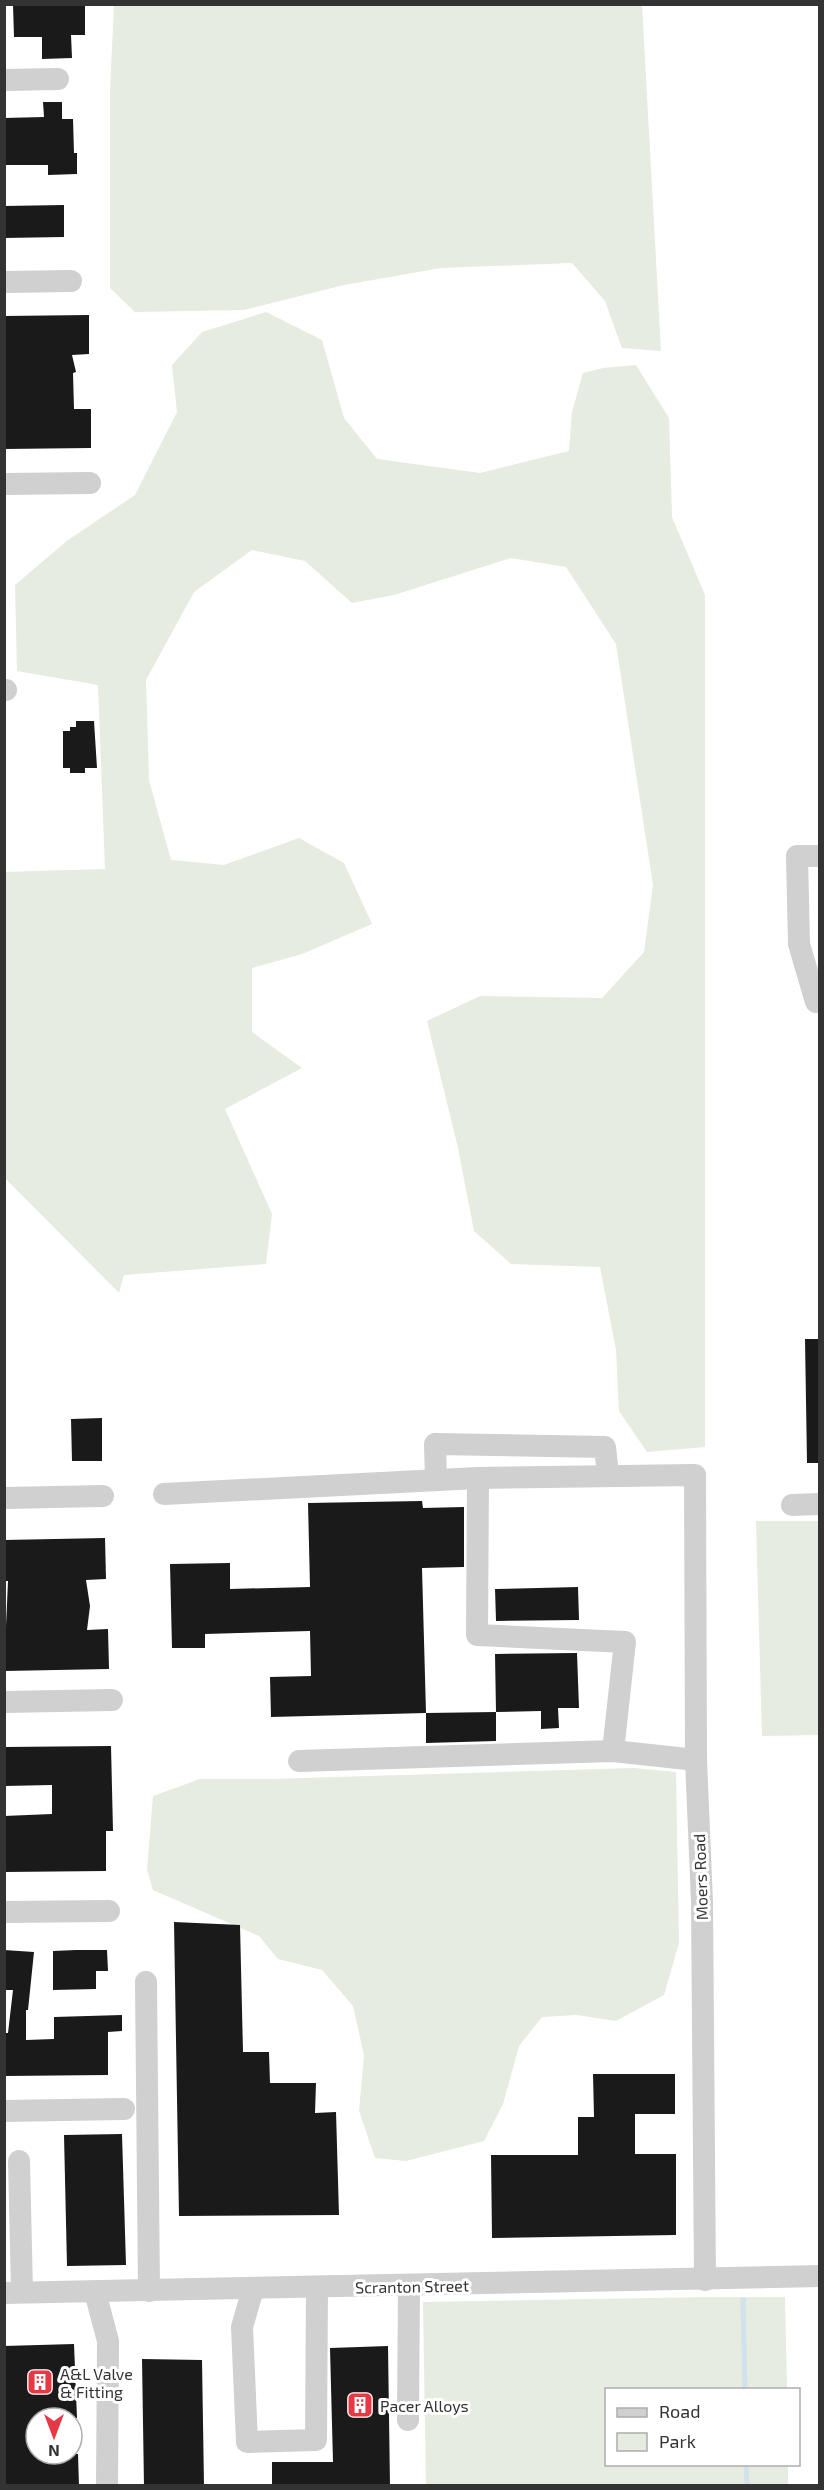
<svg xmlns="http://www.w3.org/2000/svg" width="824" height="2490" viewBox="0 0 824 2490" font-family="'Exo 2',sans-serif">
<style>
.green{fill:#e6ecdf}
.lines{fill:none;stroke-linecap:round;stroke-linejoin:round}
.stream{stroke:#cfe2ee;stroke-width:5}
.building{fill:#1a1a1a}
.minor{stroke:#d0d0d0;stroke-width:22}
.labels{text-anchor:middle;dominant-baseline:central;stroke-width:6;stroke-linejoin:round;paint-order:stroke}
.street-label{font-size:16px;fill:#333;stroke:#fff}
.poi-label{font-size:16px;fill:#333;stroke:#fff;text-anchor:start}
</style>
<rect width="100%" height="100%" fill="#fff"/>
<g class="green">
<polygon points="114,5 642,5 661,351 622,348 605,301 572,263 441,268 344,285 244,310 135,312 110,288 110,91"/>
<polygon points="266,312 322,340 344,418 377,459 480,473 569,451 572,412 583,373 603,368 636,365 669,418 672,517 705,595 705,1447 647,1452 619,1411 616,1350 600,1267 511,1264 474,1231 458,1148 427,1021 480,996 602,998 644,952 653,885 616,644 566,567 511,558 394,595 352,603 305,561 252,550 194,592 146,680 149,780 171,860 224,865 299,838 344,863 372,924 302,954 252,968 252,1032 302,1068 225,1109 272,1214 266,1264 124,1275 119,1293 5,1178 5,872 105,869 98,685 17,671 15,585 68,540 135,495 177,412 172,365 202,332"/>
<polygon points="756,1521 819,1521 819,1735 762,1736"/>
<polygon points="634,1768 676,1772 679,1943 664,1995 616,2021 577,2015 542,2017 519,2046 503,2104 484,2141 406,2161 375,2158 359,2111 364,2055 353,2006 322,1970 278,1959 259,1936 153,1890 147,1870 153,1796 200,1779 270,1779"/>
<polygon points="707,2297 785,2297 787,2389 606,2390 606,2464 788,2465 788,2485 426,2485 423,2302"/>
</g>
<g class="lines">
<g class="stream">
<polyline points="743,2300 745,2390"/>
<polyline points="746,2464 747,2486"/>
</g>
</g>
<g class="building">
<polygon points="13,5 85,5 85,35 71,35 72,58 42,59 42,37 14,37"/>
<polygon points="43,102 62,102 62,119 73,119 74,153 77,153 77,174 48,175 48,165 4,165 4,118 44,117"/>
<polygon points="64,205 64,237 4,238 4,206"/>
<polygon points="89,315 89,354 72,355 76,372 73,373 74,409 91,409 91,448 4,449 4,316"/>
<polygon points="76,721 94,721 97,768 85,768 85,773 70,773 70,768 63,768 63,731 70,731 70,727 76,727"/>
<polygon points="805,1339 819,1339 819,1463 807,1463"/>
<polygon points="102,1418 102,1461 72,1461 71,1419"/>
<polygon points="422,1501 423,1508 464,1507 464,1567 422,1568 426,1713 271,1717 270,1677 311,1676 310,1631 205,1634 205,1648 172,1648 170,1564 230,1563 230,1589 310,1587 308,1503"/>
<polygon points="105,1538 106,1579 86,1580 90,1606 87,1630 108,1629 109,1669 4,1671 8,1581 4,1581 4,1540"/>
<polygon points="578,1587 579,1620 496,1621 495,1589"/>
<polygon points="577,1653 579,1708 558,1708 559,1728 541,1729 541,1711 496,1712 495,1654"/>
<polygon points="496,1712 496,1741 426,1743 426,1713"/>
<polygon points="111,1746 113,1831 106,1831 106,1871 4,1872 4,1816 52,1814 52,1785 4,1786 4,1747"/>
<polygon points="174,1922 240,1925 243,2052 269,2052 270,2083 316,2083 315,2113 336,2112 339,2215 179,2216"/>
<polygon points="4,1950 34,1952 28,2010 26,2010 26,2040 54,2039 54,2017 122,2015 122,2031 108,2032 108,2075 4,2076 4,2033 8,2033 13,1990 4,1990"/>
<polygon points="76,1950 107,1950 108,1971 96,1971 96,1989 53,1990 53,1951"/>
<polygon points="593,2074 675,2074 675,2114 635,2114 635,2154 676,2154 676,2235 492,2238 491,2155 578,2155 578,2117 594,2117"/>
<polygon points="122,2134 126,2265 67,2266 64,2135"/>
<polygon points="74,2344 77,2418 36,2418 36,2454 78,2454 79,2486 4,2486 4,2346"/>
<polygon points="388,2346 390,2486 272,2486 272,2462 333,2462 330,2348"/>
<polygon points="142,2359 202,2360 204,2486 144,2486"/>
</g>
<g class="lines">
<g class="minor">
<polyline points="4,80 58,79"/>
<polyline points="4,282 71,281"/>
<polyline points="4,484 90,483"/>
<polyline points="4,690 6,690"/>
<polyline points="820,856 797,856 799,944 816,1002 820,1002"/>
<polyline points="478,1478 477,1635 625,1642 613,1751"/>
<polyline points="436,1480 435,1444 605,1447 608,1475"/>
<polyline points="164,1494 478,1478 695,1475 696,1760 702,1902 705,2280"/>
<polyline points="4,1498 103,1496"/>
<polyline points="792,1505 820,1504"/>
<polyline points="4,1702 112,1700"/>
<polyline points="299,1761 613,1751 696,1760"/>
<polyline points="4,1912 109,1911"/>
<polyline points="146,1982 149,2291"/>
<polyline points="4,2111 124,2109"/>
<polyline points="19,2161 22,2292"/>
<polyline points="253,2289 242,2327 247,2442 316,2440 317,2287"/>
<polyline points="95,2292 108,2341 107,2486"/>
<polyline points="4,2293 820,2276"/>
<polyline points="408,2420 409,2286"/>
</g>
</g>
<defs>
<g id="building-square" transform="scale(1.35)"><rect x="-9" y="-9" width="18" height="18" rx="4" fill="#e63946" stroke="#fff"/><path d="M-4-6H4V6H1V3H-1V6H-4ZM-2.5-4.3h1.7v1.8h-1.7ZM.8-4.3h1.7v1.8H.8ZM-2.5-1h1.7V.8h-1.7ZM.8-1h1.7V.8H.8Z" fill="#fff"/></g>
</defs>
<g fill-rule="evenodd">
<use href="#building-square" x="40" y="2382"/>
<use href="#building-square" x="360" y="2405"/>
</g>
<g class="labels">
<g class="street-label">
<text transform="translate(700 1877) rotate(-92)">Moers Road</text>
<text transform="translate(412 2286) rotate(-1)">Scranton Street</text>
</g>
<g class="poi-label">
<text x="60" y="2373">A&amp;L Valve<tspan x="60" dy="18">&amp; Fitting</tspan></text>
<text x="380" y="2405">Pacer Alloys</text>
</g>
</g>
<rect width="824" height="2490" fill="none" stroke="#333333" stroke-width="12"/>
<rect x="605" y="2388" width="195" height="78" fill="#ffffff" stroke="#adadad" stroke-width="1.5"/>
<rect x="617" y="2408" width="30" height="9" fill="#d0d0d0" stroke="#adadad" stroke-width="1.5"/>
<text x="659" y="2418" font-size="18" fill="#333333">Road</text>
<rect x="617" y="2433" width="30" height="18" fill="#e6ecdf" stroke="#adadad" stroke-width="1.5"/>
<text x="659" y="2448" font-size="18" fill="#333333">Park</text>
<g transform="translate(54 2436) rotate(180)"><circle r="28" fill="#ffffff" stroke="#adadad" stroke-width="1.5"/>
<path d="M0-4.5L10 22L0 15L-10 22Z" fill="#e63946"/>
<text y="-9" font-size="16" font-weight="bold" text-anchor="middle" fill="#333333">N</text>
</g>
</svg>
